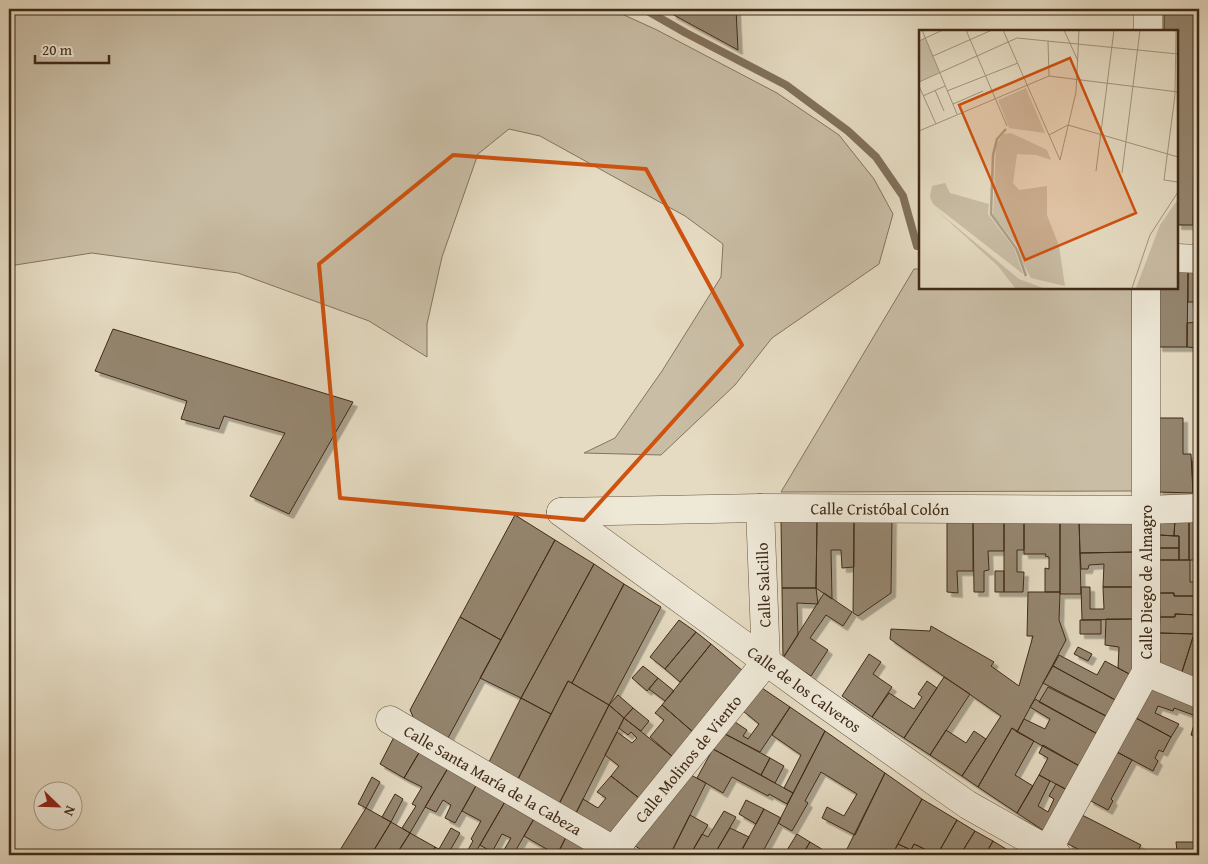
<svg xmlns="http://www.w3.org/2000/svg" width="1208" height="864" viewBox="0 0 1208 864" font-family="'Gentium Book Plus',serif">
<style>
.green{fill:#c9bda5;stroke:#84745e}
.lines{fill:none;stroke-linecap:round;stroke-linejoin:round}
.stream{stroke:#81705b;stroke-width:8}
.building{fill:#958670;stroke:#3f2a17;filter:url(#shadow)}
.minor-casing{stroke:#685642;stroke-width:29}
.minor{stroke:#eee8d7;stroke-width:28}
.marked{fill:none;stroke:#cf520e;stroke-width:4;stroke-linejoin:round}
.labels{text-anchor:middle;stroke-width:4;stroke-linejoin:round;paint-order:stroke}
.street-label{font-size:16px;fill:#3f2a17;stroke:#eee8d7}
.inset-river{fill:none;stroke:#ad9f88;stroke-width:2.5}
.inset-road{fill:none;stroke:#a3947e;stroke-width:1}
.view{fill:#cf520e;fill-opacity:0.15;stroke:#cf520e;stroke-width:2.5}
.inset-edge{fill:none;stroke:#3f2a17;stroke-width:2.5}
</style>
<defs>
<filter id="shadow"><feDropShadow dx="4.5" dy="4.5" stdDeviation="0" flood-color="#0004"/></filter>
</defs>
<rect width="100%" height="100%" fill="#e5dbc2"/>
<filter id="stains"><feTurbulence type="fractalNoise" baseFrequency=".004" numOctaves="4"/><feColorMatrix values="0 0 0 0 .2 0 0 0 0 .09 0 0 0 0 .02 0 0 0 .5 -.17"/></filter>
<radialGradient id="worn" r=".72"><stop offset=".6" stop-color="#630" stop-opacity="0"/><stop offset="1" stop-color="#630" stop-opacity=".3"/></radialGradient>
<path class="green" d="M9 9H611L657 30 777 93 839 135 874 179 893 214 879 264 772 338 735 385 661 455 584 453 615 438 662 371 721 277 723 244 685 216 540 136 509 129 478 154 442 257 427 324V357L369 321 238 273 92 253 9 266Z
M914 269H920V288H1132L1133 491 781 492Z"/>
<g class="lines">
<path class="stream" d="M644 9 686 33 786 85 848 131 876 157 903 196 917 246"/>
</g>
<path class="building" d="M673 9H736L738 50 672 14Z
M1164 9H1195L1193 225H1177V31H1164Z
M1177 271H1188L1187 347H1158V288H1177Z
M1188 271H1199V302H1188Z
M1199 322 1198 348 1187 347V323Z
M113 329 353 402 289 514 250 496 285 433 224 416 219 429 181 419 187 401 95 371Z
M1157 418H1183V454H1191L1193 493 1158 492Z
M1192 462H1199V493H1193Z
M515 515 555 540 501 640 460 617Z
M854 519H892L891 593 858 616 853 613Z
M854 519V567L842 568 841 550H831L832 599 816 588 817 520Z
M947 519H973V571H957L958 593 947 592Z
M973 519H1004V551H988L989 570 984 571V592H974Z
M1004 519H1024V550H1017V572H1024L1023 592H1004Z
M1024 519H1060V592H1045V568L1049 569V557L1045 556 1046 554H1024Z
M1060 519H1079L1081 594H1060Z
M1079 519H1135V552L1080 553Z
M1158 519H1175L1174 536 1159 535Z
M1175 519H1189V560H1179V536H1174Z
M1189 519H1199V560H1189Z
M781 520H817L816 588H782Z
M1159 535 1179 536V548H1159Z
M555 540 594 564 521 698 480 678Z
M1159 548H1179V560H1159Z
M1135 552 1136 587H1103L1104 564 1089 565 1088 569H1081L1080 553Z
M1159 560H1190V582H1199V596H1174V593H1159Z
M594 564 624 584 572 683 568 681 551 714 521 698Z
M995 571H1004V592H995Z
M624 584 661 607 609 705 572 683Z
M1081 587H1090V609H1104L1103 587H1136V619L1082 620Z
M782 588H816L818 604 797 603 798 635 783 658Z
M1028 592H1060L1059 620 1066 640 1017 732 1012 728 978 787 962 776 1001 716 890 639 891 629 930 631 931 626 994 662 991 666 1019 686 1033 636H1027Z
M824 593 852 612 843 626 826 615 810 638 828 650 811 676 783 658Z
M1159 593H1174V596H1199V615L1175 614V617H1160Z
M1175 614 1199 615V634L1159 633 1160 617H1175Z
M460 617 501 640 448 738 414 719 410 710Z
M1106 619H1136L1133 676 1118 668 1119 647 1105 645Z
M679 620 696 632 665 669 650 657Z
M1080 620H1101V634H1080Z
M696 632 711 644 680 682 665 669Z
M1159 633 1194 634 1181 675 1160 667Z
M1194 634H1199V682L1181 675Z
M711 644 743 671 693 732 662 705Z
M1078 647 1092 654 1088 661 1074 654Z
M869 654 881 662 873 674 892 687 872 717 842 696Z
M1059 655 1097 675 1105 661 1133 676 1119 702 1053 666Z
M643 666 658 678 647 691 632 678Z
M1053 666 1119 702 1110 718 1043 683Z
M944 677 970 694 930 755 904 738Z
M658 678 674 691 665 701 649 689Z
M568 681 609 705 559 804 518 779Z
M927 681 937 688 904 738 872 717 889 693 914 709 922 697 918 694Z
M1150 686 1199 707 1196 716 1174 708 1173 711 1158 706 1155 713 1179 724 1171 737 1134 717Z
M1048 687 1110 718 1101 736 1039 702Z
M762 688 790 707 760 752 725 734 735 722 747 730 743 736 748 739 759 724 743 711Z
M618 695 633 708 624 718 609 705Z
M521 698 551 714 518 779 489 762Z
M1035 699 1101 736 1083 768 1017 732 1024 719 1045 729 1050 719 1030 707Z
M609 705 624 718 576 813 559 804Z
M662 705 693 732 673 757 650 737 664 720 655 713Z
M790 707 825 731 793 793 784 788 801 755 772 735Z
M1199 707V739L1191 735Z
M633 708 649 721 641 731 624 718Z
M1134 717 1171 737 1163 752 1159 750 1155 758 1158 761 1153 771 1115 751Z
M624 718 673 757 639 798 611 776 619 766 605 755 617 732 632 743 637 738 631 732 628 735 619 728Z
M1012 728 1034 741 1015 775 1033 786 1017 813 978 787Z
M946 730 966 743 974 731 986 739 962 776 930 755Z
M825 731 885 773 855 835 822 818 827 807 844 816 857 794 821 772 805 801 808 803 792 831 778 823Z
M725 734 770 758 761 775 713 749Z
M394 737 420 751 404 778 380 764Z
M1043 745 1083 768 1071 792 1039 775 1048 758 1039 753Z
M713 749 793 793 787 804 769 794 768 796 732 777 723 793 697 778Z
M420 751 448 768 410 833 402 828 416 806 412 804 422 787 404 778Z
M1115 751 1132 760 1111 799 1113 801 1108 810 1089 800Z
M770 758 784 766 775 783 761 775Z
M448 768 477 784 455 823 445 818 451 805 443 800 436 812 425 807Z
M885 773 922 799 892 855H844Z
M691 775 706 783 670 855H650L635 846Z
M1039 775 1050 781 1038 806 1048 812 1054 799 1049 796 1056 784 1071 792 1047 833 1017 813Z
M611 776 639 798 611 834 576 813 583 799 598 808 606 798 597 792Z
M372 777 380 782 366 808 358 804Z
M477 784 506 800 474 855H465L473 841 471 839 481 821 462 811Z
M395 794 403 799 391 822 382 817Z
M922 799 957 820 937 855 914 844 911 850 898 844Z
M506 800 535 817 513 855H501L511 838 502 834 492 852 480 845Z
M746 800 764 809 756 824 739 814Z
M366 808 391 822 371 855H337Z
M764 809 781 818 761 855H739Z
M724 811 736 817 714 855H690L702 834 708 837Z
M690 815 708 825 690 855H670Z
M1082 815 1141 845 1135 855H1090L1068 844 1067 842Z
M535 817 567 835 557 855 524 836Z
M957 820 975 831 960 855H892L898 844 911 850 914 844 937 855Z
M391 822 410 833 396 855H371Z
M451 828 460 833 448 854 439 849Z
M730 828 749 837 739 855H714Z
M975 831 993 841 985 855H960Z
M410 833 435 847 430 855H419L415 853 414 855H396Z
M797 834 810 842 802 855H784Z
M567 835 595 854 593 855H557Z
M993 841 1016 855H985Z
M810 842 825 851 822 855H806L803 854Z
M1176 842H1199V855H1155L1156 851H1177Z
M435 847 448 854 450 855H430Z"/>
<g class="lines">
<g class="minor-casing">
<g id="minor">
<path d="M1148 31V9"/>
<path d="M1177 258 1199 259"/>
<path id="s1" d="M561 512 760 508 1146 510 1199 508"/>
<path id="s2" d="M561 512 815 697 968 805 1057 855"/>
<path d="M1146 672 1199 694"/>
<path id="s3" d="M390 720 622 855"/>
<path id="s4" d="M610 855 766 662 760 508"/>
<path d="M1045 855 1146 672V288"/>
</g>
</g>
<use href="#minor" class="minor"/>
</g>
<path class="marked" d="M453 155 646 169 742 345 584 520 340 498 319 264Z"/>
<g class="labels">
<g class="street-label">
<text dy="6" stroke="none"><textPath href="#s1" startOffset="319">Calle Cristóbal Colón</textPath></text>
<text transform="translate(1146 582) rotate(-90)" y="6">Calle Diego de Almagro</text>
<text transform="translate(763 585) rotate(-92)" y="6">Calle Salcillo</text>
<text dy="6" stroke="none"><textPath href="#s2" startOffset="301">Calle de los Calveros</textPath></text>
<text dy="6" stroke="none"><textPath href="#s4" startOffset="124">Calle Molinos de Viento</textPath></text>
<text dy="6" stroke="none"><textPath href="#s3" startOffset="119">Calle Santa María de la Cabeza</textPath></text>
</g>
</g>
<g transform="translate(919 30)">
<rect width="259" height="259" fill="#e5dbc2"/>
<path d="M6 8 21 42 0 52V11ZM107 58 126 103 90 98 79 70ZM92 103 128 120 132 130 117 125 98 124 94 153 100 160 128 156V185L140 216 146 256 112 248 100 226 99 217 74 185 77 115 84 104ZM26 153 31 163 70 174 69 184 95 218 104 244 14 174 11 167 13 156ZM259 169V258H217L241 195ZM16 179 100 249 124 258H96L79 236Z" fill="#c9bda5"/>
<path class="inset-river" d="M87 99 78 109 74 125 72 184 97 218 107 246"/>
<path class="inset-road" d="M3 0 38 84M47 0 88 96M84 0 141 130M145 0 159 31M257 0 256 65 245 150 259 152M0 11 24 0M129 11 130 46M14 26 73 0M0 52 98 8 259 24M0 56 17 94M16 60 25 81M28 61 99 33M4 66 26 56M34 74 64 61M0 101 130 46 259 62M130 105 149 95 259 127M141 130 157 62 160 0M177 141 195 0M203 143 221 0M213 258 231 205 259 162"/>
<path class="view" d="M151 28 217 183 106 230 40 75Z"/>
<rect width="259" height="259" class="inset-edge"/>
</g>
<rect width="1208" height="864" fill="none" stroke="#e5dbc2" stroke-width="30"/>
<rect x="10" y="10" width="1188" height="844" fill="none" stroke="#3f2a17" stroke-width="2.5"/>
<rect x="15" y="15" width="1178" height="834" fill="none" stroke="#3f2a17"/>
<g transform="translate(58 806) rotate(113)"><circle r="24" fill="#eee8d7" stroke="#a89c8a"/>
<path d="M0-4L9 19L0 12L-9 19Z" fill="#8f2418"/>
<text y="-8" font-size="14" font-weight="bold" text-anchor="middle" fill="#3f2a17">N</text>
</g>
<path d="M35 55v8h74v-8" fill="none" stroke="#3f2a17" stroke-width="2.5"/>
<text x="42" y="55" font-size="15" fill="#3f2a17" stroke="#eee8d7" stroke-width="4" paint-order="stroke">20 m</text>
<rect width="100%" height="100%" filter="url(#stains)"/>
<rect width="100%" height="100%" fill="url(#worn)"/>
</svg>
